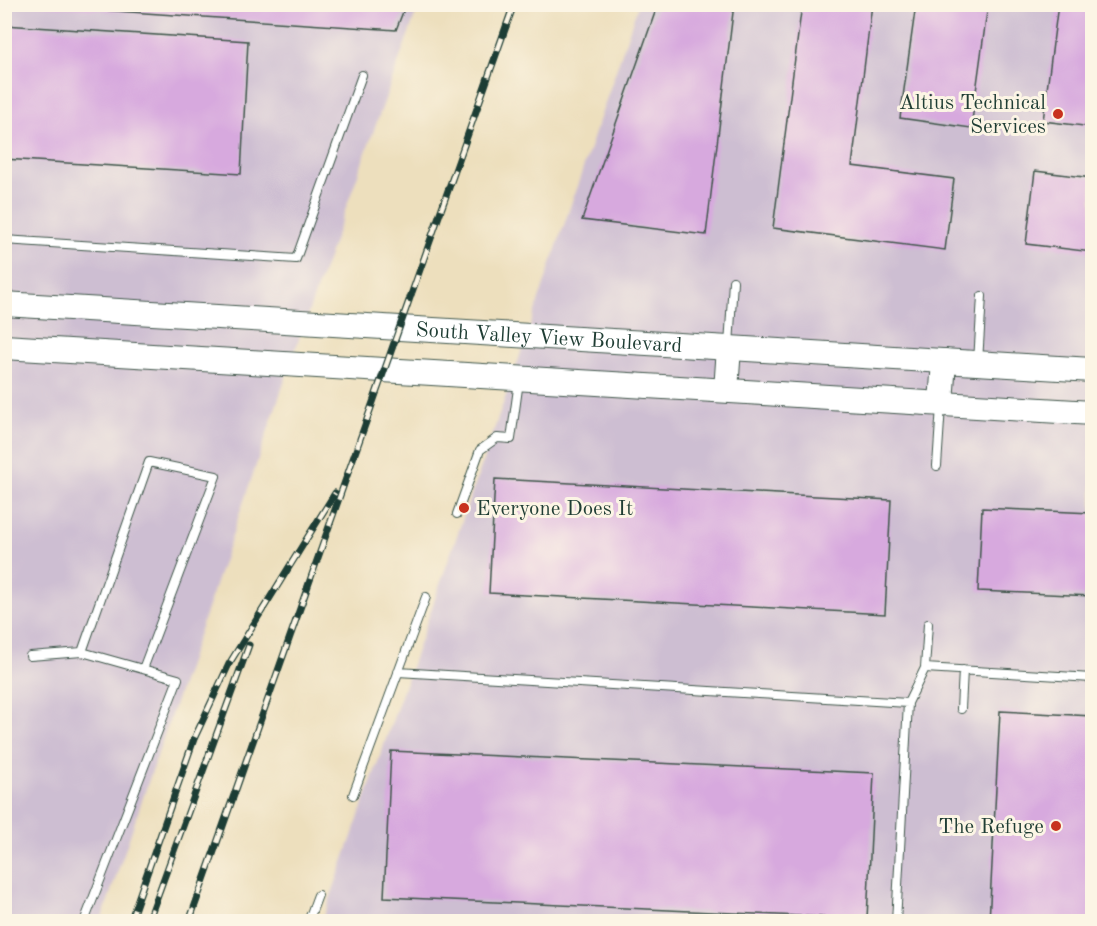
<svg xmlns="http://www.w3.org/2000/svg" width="1097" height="926" viewBox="0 0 1097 926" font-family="'Old Standard TT',serif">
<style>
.industrial{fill:#cdbed2}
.building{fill:#d7a9de}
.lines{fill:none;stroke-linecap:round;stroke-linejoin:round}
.service-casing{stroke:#3e5549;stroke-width:10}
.secondary-casing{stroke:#3e5549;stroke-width:26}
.service{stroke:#fff;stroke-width:8}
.secondary{stroke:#fff;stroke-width:24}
.rail-casing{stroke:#1f3d34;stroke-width:7}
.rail{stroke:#fcf5e5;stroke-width:4.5;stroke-dasharray:14;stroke-linecap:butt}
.poi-dot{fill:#c8321e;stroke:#fcf5e5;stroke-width:2}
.labels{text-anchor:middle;stroke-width:6;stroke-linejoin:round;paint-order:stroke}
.poi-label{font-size:21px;fill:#1f3d34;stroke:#fcf5e5;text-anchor:end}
.street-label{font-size:21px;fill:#1f3d34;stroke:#fcf5e5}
</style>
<rect width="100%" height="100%" fill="#fcf5e5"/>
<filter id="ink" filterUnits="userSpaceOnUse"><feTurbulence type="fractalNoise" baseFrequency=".0167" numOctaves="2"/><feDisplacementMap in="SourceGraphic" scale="12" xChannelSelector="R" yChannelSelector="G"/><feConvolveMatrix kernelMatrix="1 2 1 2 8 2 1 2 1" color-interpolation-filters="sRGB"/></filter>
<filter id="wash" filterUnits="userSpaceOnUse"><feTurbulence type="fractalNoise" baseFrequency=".008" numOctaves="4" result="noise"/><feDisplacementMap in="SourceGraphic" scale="24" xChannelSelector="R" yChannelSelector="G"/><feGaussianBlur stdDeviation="1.35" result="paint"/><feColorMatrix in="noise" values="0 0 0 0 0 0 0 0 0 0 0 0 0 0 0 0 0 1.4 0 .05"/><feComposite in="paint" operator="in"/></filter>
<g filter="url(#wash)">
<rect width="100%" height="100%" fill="#eddfbd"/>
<path class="industrial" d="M5 5H419L302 330 101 921 5 922Z
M638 5H1092V921L322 922 525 341Z"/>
<g id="blocks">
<path class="building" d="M12 4H406L396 30Z
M658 4H734L706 235 582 220Z
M802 4H872L852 166 954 179 945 250 773 228Z
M916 4H988L971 128 900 118Z
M1058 4H1092V127L1043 121Z
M4 25 248 41 241 174 4 159Z
M1035 171 1092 178V252L1026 244Z
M495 479 891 500 885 614 489 593Z
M982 508 1092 513V596L978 591Z
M1000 711 1092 716V922H989Z
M391 751 874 773 867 919 384 897Z"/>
</g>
</g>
<g filter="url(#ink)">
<use href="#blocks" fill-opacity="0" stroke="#3e5549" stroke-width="1.5"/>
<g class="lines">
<g class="service-casing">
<path id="service" d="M4 240 296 259 362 75
M729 346 733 281
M978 362 982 296
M937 466 941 406
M457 514 480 450 497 438 511 439 519 381
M928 624 925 668 1092 678
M82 652 149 462 216 476 143 669
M30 656 82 652 178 679 84 922
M398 672 908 703
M961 709 963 670
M353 795 426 597
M4 919 35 922
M308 922 318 895
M896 922 908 703 925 668"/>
</g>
<g class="secondary-casing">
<g id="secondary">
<path id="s1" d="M4 304 1092 370"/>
<path d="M4 347 1092 413"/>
<path d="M726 390 729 348"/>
<path d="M941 403 944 361"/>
</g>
</g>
<use href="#service" class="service"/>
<use href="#secondary" class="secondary"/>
<g class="rail-casing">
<path id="rail" d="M130 922 194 739 229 664 335 493
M148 922 249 645
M189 922 514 4"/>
</g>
<use href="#rail" class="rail"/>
</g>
</g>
<g class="poi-dot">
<circle cx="1058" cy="114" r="6"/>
<circle cx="464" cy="508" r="6"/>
<circle cx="1056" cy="826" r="6"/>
</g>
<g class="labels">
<g class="poi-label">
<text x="1046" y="109">Altius Technical<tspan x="1046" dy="24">Services</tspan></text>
<text x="476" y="515" text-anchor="start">Everyone Does It</text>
<text x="1044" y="833">The Refuge</text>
</g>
<g class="street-label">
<text dy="7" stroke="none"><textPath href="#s1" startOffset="546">South Valley View Boulevard</textPath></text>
</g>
</g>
<rect width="1097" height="926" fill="none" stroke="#fcf5e5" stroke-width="24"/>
</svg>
